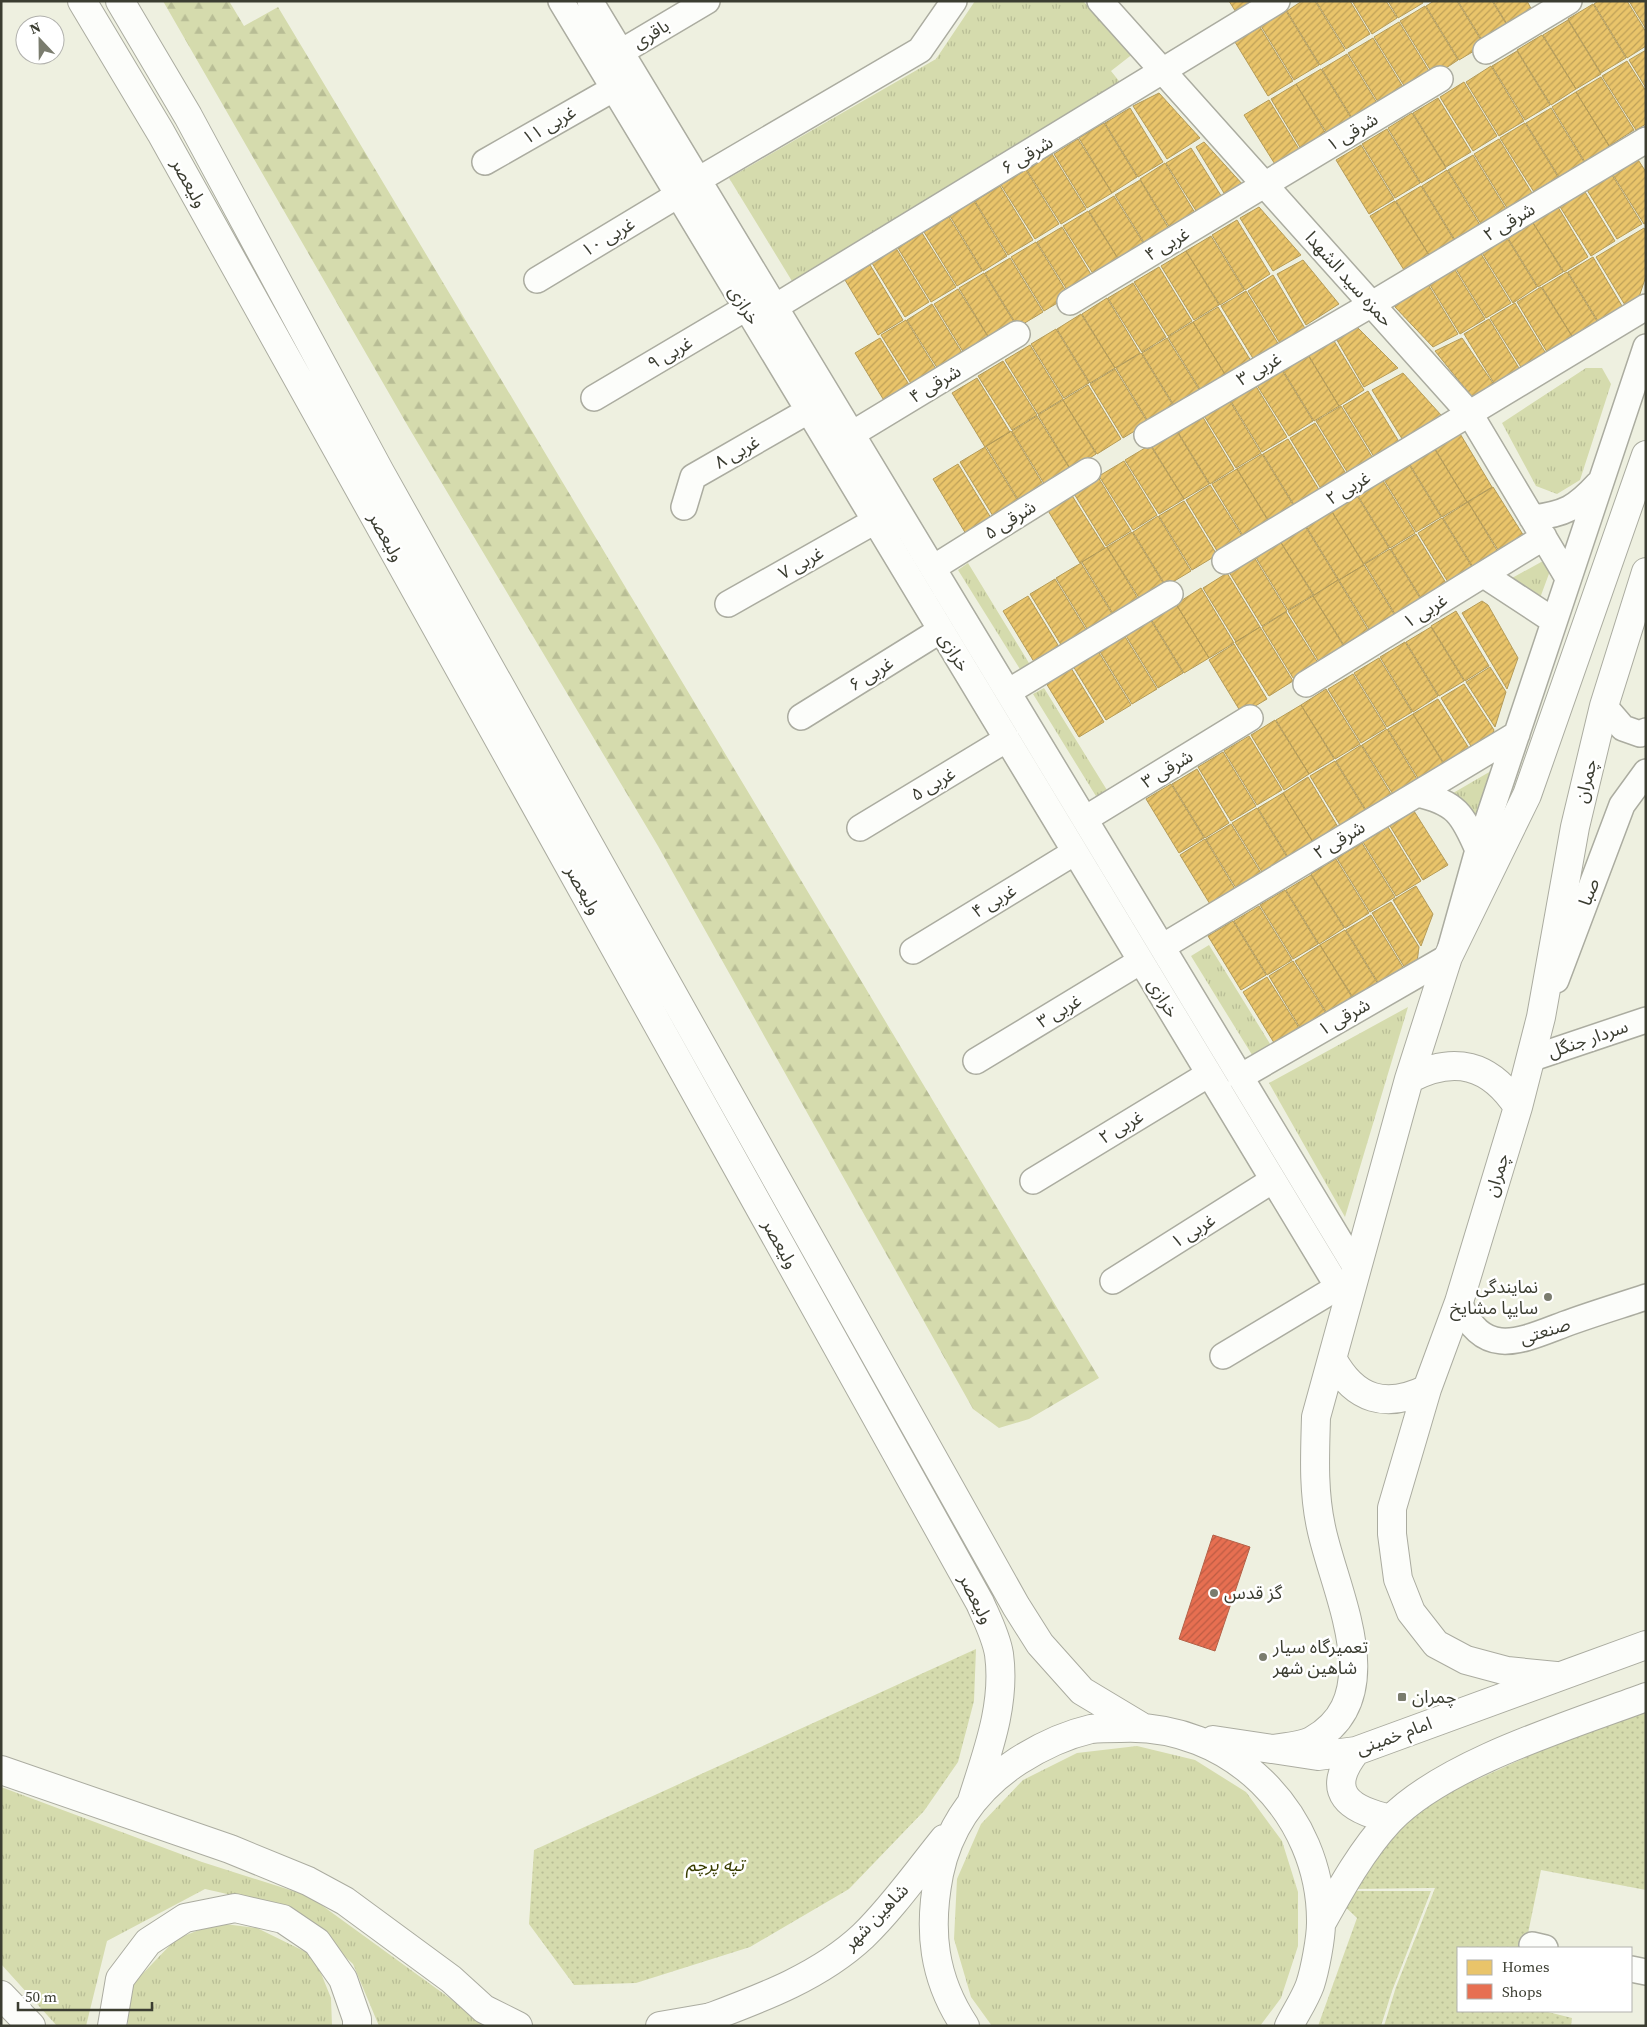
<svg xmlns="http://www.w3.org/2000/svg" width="1647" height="2027" viewBox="0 0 1647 2027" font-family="'Source Serif 4','Noto Sans Arabic',serif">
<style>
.grass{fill:url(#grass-tufts)}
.forest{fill:url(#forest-firs)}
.park{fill:url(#park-dots)}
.homes{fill:url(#homes-hatch);stroke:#b59c59}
.shops{fill:url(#shops-hatch);stroke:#b36047}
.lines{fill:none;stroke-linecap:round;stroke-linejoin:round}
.minor-casing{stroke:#abaca0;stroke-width:28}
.major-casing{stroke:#abaca0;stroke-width:30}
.highway-casing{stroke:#abaca0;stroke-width:30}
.minor{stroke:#fcfdfa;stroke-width:25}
.major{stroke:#fcfdfa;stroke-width:28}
.highway{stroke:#fcfdfa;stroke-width:28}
.poi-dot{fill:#7a7c6e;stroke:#fff;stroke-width:2}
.labels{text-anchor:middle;stroke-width:5;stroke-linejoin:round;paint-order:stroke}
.street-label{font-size:18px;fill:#3b3d31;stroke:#fff}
.poi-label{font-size:18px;fill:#3b3d31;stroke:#fff;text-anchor:start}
.park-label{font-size:18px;font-style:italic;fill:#383c00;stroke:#fff}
</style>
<defs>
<pattern id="grass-tufts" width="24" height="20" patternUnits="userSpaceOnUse" patternTransform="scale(1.25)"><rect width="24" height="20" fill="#d5dbad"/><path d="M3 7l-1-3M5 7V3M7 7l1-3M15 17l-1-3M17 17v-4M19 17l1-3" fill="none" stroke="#b8bd95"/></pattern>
<pattern id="forest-firs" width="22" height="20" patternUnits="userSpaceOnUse" patternTransform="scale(1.25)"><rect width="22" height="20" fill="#d5dbad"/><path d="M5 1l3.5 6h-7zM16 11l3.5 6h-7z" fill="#b8bd95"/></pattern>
<pattern id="park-dots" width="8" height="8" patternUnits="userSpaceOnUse" patternTransform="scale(1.25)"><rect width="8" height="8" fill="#d5dbad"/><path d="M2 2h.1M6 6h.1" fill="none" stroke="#b8bd95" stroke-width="1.8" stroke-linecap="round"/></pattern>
<pattern id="homes-hatch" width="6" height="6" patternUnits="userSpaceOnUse" patternTransform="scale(1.25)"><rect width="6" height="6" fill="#e9c46a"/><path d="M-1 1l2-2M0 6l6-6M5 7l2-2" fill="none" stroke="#bea058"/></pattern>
<pattern id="shops-hatch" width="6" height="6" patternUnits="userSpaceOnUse" patternTransform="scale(1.25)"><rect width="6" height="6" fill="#e76f51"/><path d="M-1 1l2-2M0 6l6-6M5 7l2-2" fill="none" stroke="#bc5c44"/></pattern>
</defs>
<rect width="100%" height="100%" fill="#eef0e0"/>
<path class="grass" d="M975 1H1083L1134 53 1111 71 1123 86 795 286 729 178 936 59Z
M1586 368H1602L1611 384 1580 480 1557 494 1536 486 1502 423Z
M1543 561 1550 571 1540 598 1512 578Z
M968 563 1032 668 1023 674 958 570Z
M1044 688 1110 795 1099 801 1033 694Z
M1491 771 1479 819 1448 796Z
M1209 945 1272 1047 1254 1058 1191 956Z
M1408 1007 1345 1217 1269 1083Z
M1137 1746 1195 1760 1246 1792 1282 1841 1298 1892V1946L1281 1998 1260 2026H992L971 1997 954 1939 957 1879 981 1824 1023 1780 1077 1753Z
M1 1787 202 1862 309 1896 488 2026H379L353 1964 294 1909 205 1889 107 1941 86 2026H57L1 1964Z
M217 1923 257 1928 314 1956 331 1998 332 2026H128V1989L176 1939Z"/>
<path class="forest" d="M163 1H229L244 26 278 7 1099 1378 1029 1419 999 1428 973 1409 658 846 409 428Z"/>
<path class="park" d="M976 1649 974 1701 958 1762 924 1811 849 1889 750 1947 636 1983 574 1985 529 1924 534 1850Z
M1646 1709V1890L1541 1870 1525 1948H1458V2011H1544L1572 2018 1571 2026H1384L1396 1987 1435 1888 1350 1889 1385 1837 1442 1791 1476 1780 1566 1739Z
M1350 1891H1431L1392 1991 1381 2026H1318L1357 1918 1339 1901Z"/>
<path class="homes" d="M1229 1H1264L1239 17Z
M1302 1H1315L1345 50 1320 65 1287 11Z
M1316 1H1350L1370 34 1346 49Z
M1352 1H1386L1397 18 1372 34Z
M1388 1H1422L1423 3 1398 18Z
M1434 1H1457L1484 45 1459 60 1426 6Z
M1458 1H1492L1510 30 1485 45Z
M1493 1H1527L1534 14 1510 29Z
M1598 1H1627L1646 32V46L1627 58 1594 4Z
M1629 1H1646V29Z
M1593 4 1626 58 1601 73 1568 19Z
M1425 6 1458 60 1434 76 1400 21Z
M1286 11 1319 65 1294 80 1261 26Z
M1568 20 1601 74 1576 89 1543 35Z
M1399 22 1432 76 1408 92 1374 37Z
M1260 27 1293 81 1268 96 1235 42Z
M1542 35 1576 89 1551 105 1517 50Z
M1373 38 1406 92 1381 107 1348 53Z
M1646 50V88L1629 60Z
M1517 51 1550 105 1525 120 1492 66Z
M1347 54 1380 108 1355 123 1322 69Z
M1627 61 1646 91V124L1636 130 1602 76Z
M1491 66 1524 121 1499 136 1466 82Z
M1321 69 1354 123 1330 138 1296 84Z
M1601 77 1634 130 1609 146 1576 92Z
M1464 82 1497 136 1473 151 1440 97Z
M1296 84 1329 139 1304 154 1271 99Z
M1576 92 1610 147 1585 162 1552 107Z
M1159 93 1200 138 1167 159 1133 106Z
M1438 98 1471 152 1446 167 1413 113Z
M1269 100 1302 154 1278 169 1244 115Z
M1130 108 1163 162 1138 177 1105 123Z
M1551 108 1584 162 1559 177 1526 123Z
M1412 113 1446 168 1421 183 1388 128Z
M1104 123 1137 177 1112 193 1079 138Z
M1525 123 1558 177 1534 192 1500 138Z
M1387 129 1420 183 1395 198 1362 144Z
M1078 139 1112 193 1087 208 1054 154Z
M1499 139 1532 193 1507 208 1474 154Z
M1204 142 1244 186 1227 198 1196 147Z
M1361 145 1394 199 1369 214 1336 160Z
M1191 148 1225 202 1200 217 1166 163Z
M1052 154 1086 209 1061 224 1027 170Z
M1473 155 1506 209 1481 224 1448 170Z
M1635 155 1646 172V223L1644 224 1610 170Z
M1165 163 1198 218 1173 233 1140 179Z
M1026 170 1059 224 1035 239 1001 185Z
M1447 170 1480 225 1455 240 1422 186Z
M1609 170 1642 224 1617 239 1584 185Z
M1140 180 1172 234 1148 249 1115 195Z
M1000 186 1033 240 1008 255 975 201Z
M1421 186 1454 240 1429 255 1396 201Z
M1582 187 1615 241 1591 256 1557 202Z
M1114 196 1147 249 1122 265 1089 211Z
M974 201 1007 256 983 271 950 216Z
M1395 201 1429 255 1404 270 1370 216Z
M1555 202 1588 257 1564 272 1530 218Z
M1259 207 1301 255 1273 271 1240 218Z
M1088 211 1122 265 1097 280 1063 226Z
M949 217 982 271 957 286 924 232Z
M1530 218 1563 272 1538 287 1505 233Z
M1237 220 1270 274 1245 290 1212 235Z
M1062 227 1095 281 1071 296 1037 242Z
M1644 228 1646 232V276L1636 306 1628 310 1596 257Z
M922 233 956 287 931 302 898 248Z
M1504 233 1537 287 1513 303 1479 248Z
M1211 236 1244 290 1220 305 1186 251Z
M1036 242 1069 296 1044 311 1011 257Z
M896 248 929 302 905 317 872 263Z
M1478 249 1511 303 1486 318 1453 264Z
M1186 251 1219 305 1194 320 1161 266Z
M1593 257 1625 311 1601 326 1568 272Z
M1010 258 1043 312 1018 327 985 273Z
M1303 260 1339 304 1306 325 1277 274Z
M870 265 903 320 878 335 845 280Z
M1452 265 1485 319 1460 334 1427 280Z
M1159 267 1192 321 1168 336 1134 282Z
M1567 272 1600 326 1575 341 1542 287Z
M984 273 1017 327 992 343 959 288Z
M1273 275 1306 330 1281 345 1248 291Z
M1426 281 1458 334 1433 347 1395 307V300Z
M1133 283 1166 337 1142 352 1108 298Z
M1541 287 1575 341 1550 357 1517 302Z
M958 289 992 343 967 358 934 304Z
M1246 291 1279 345 1254 360 1221 306Z
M1107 298 1140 353 1115 368 1082 314Z
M1515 303 1548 357 1524 372 1490 318Z
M932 304 966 359 941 374 907 320Z
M1218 307 1251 361 1226 376 1193 322Z
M1081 314 1115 368 1090 383 1057 329Z
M1489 319 1522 373 1497 388 1464 334Z
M906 320 939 374 915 390 881 335Z
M1193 322 1226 376 1201 391 1168 337Z
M1354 324 1398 368 1364 387 1334 335Z
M1056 329 1089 383 1064 398 1031 344Z
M1331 336 1364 390 1339 406 1306 351Z
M880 338 913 391 888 407 855 353Z
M1167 338 1200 391 1175 407 1142 353Z
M1462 338 1497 389 1483 399 1472 397 1435 351Z
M1030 345 1063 399 1038 414 1005 360Z
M1306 352 1339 406 1314 421 1281 367Z
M1141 353 1174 407 1149 423 1116 368Z
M1003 361 1037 415 1012 430 978 376Z
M1280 367 1313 421 1289 436 1255 382Z
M1115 369 1148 423 1123 438 1090 384Z
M1403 373 1441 415 1439 424 1404 442 1372 390Z
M977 378 1010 432 985 447 952 393Z
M1254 383 1287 437 1262 452 1229 398Z
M1088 385 1121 439 1097 454 1063 400Z
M1368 391 1401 445 1376 460 1343 406Z
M1228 398 1261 453 1236 468 1203 414Z
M1063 400 1096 454 1071 470 1038 415Z
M1341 406 1374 460 1349 475 1316 421Z
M1201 414 1234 469 1210 484 1176 429Z
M1037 416 1070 469 1045 485 1012 431Z
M1315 423 1348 477 1323 492 1290 438Z
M1176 430 1209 484 1184 499 1151 445Z
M1011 431 1044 486 1019 501 986 446Z
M1459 432 1492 487 1467 502 1434 447Z
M1288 439 1321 493 1296 508 1263 454Z
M1150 445 1184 499 1159 514 1125 460Z
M985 447 1018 501 993 516 960 462Z
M1434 448 1467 502 1442 517 1409 463Z
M1262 454 1295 508 1270 523 1237 469Z
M1124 461 1157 515 1133 530 1099 476Z
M1408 463 1441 517 1416 532 1383 478Z
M958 464 991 518 966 534 933 479Z
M1237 469 1270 524 1245 539 1212 484Z
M1098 477 1131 531 1106 546 1073 492Z
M1382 479 1415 533 1390 548 1357 494Z
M1210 485 1244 539 1219 554 1186 500Z
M1493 487 1527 541 1502 556 1468 502Z
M1071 494 1105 548 1080 563 1047 509Z
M1356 494 1389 548 1364 564 1331 510Z
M1184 501 1217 555 1192 570 1159 516Z
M1468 502 1501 557 1476 572 1443 518Z
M1331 510 1364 565 1339 580 1306 526Z
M1158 516 1191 571 1166 586 1133 532Z
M1442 518 1475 572 1451 587 1418 533Z
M1305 526 1338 580 1314 595 1280 541Z
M1132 532 1165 586 1141 601 1107 547Z
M1416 534 1449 588 1424 603 1391 549Z
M1280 541 1313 595 1288 610 1255 556Z
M1107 547 1140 602 1115 617 1082 562Z
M1390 549 1423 603 1398 619 1365 564Z
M1254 557 1287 611 1262 626 1229 572Z
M1081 563 1114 617 1089 632 1056 578Z
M1364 565 1397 619 1372 634 1339 580Z
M1227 573 1260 627 1236 642 1203 588Z
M1055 579 1088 633 1063 648 1030 594Z
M1338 580 1371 635 1347 650 1313 596Z
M1201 588 1234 643 1209 658 1176 604Z
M1028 596 1061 650 1036 665 1003 611Z
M1313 596 1346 650 1321 665 1288 611Z
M1482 601 1488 605 1518 658 1507 689 1462 613Z
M1176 604 1209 658 1184 673 1151 619Z
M1456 611 1489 666 1465 681 1431 626Z
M1286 612 1320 666 1295 681 1262 627Z
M1150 619 1183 673 1158 688 1125 634Z
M1260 627 1293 681 1269 696 1235 642Z
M1431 627 1464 681 1439 696 1406 642Z
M1124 635 1157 689 1132 704 1099 650Z
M1405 642 1438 696 1413 712 1380 657Z
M1234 644 1267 699 1242 714 1209 660Z
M1098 651 1131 705 1106 720 1073 666Z
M1379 658 1412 712 1387 727 1354 673Z
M1490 667 1506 692 1495 727 1466 682Z
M1071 668 1104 722 1079 737 1046 683Z
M1353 674 1386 728 1361 743 1328 689Z
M1464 684 1494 730 1489 743 1474 751 1441 698Z
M1326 689 1360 744 1335 759 1301 705Z
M1438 699 1472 753 1447 768 1413 714Z
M1301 705 1334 759 1309 774 1276 720Z
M1413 714 1446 768 1421 783 1388 729Z
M1275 720 1309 774 1284 790 1251 735Z
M1387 729 1420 784 1396 799 1362 745Z
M1249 736 1282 790 1257 805 1224 751Z
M1361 745 1394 799 1369 815 1336 761Z
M1223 752 1256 806 1231 821 1198 767Z
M1335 761 1368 815 1343 830 1310 776Z
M1197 769 1229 823 1205 838 1172 784Z
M1308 777 1341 832 1316 847 1283 793Z
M1171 784 1204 838 1179 853 1146 799Z
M1283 793 1316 847 1291 862 1258 808Z
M1257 808 1290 862 1265 877 1232 823Z
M1414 811 1448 865 1423 880 1390 826Z
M1231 824 1264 878 1239 893 1206 839Z
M1388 827 1421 881 1396 896 1363 842Z
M1205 839 1238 894 1213 909 1180 855Z
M1362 843 1395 897 1370 912 1337 858Z
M1336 859 1369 913 1345 928 1311 874Z
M1311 875 1344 928 1319 944 1286 890Z
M1416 886 1433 914 1421 946 1393 900Z
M1285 890 1318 944 1293 959 1260 905Z
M1391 902 1419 947 1417 962 1405 968 1372 913Z
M1259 906 1292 960 1267 975 1234 921Z
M1371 915 1404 969 1379 984 1346 930Z
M1233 921 1266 975 1241 990 1208 936Z
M1345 930 1378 984 1354 999 1320 945Z
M1320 945 1353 999 1328 1015 1295 961Z
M1293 961 1327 1015 1302 1031 1269 976Z
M1267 977 1301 1031 1276 1046 1243 992Z"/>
<path class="shops" d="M1213 1535 1250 1547 1215 1651 1179 1639Z"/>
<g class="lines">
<g class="minor-casing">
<path id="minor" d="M561 1 1347 1302
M590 1 1356 1268
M1100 1 1470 414 1568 578
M1486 51 1569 1
M621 52 707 1
M485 162 613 89
M698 180 920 50 954 1
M537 280 678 195
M1070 302 1440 79
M775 307 1277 1
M594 398 746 308
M852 434 1017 334
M1147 435 1372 304 1646 140
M684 507 693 477 808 411
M1532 518C1565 514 1576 508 1598 484
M1225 561 1646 307
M933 568 1088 471
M1484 575 1554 621
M728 604 875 521
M1306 684 1544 537
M1008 692 1170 594
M1604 706 1623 728 1640 734 1646 731
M801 717 941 630
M1417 794C1456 802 1463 815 1478 850
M1085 819 1250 718
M860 828 1007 739
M1162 947 1517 734
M913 951 1075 852
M1556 980 1622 805 1646 772
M1530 1059 1646 1020
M976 1061 1141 961
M1240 1077 1448 957 1478 850 1646 347
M1033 1181 1209 1074
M1113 1281 1273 1180
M1459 1302C1483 1360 1520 1341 1565 1324 1592 1314 1619 1306 1646 1297
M1223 1356 1338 1287
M1532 1945 1545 1948
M1631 1969 1646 1972"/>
</g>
<g class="major-casing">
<path id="major" d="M82 1 161 133 980 1603C987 1619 996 1636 999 1654 1006 1705 987 1753 972 1801
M120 1 188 116 380 472 1016 1606 1040 1644 1082 1691 1142 1727
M1409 1079C1454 1055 1490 1064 1518 1107
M1333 1360C1355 1400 1386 1409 1427 1389
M1556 1676 1507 1671 1466 1660 1436 1644 1411 1612 1398 1579 1392 1534V1508L1427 1389 1459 1302 1518 1107 1541 1017 1575 827 1604 706 1646 572
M1213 1740 1318 1756 1356 1751 1646 1645
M1272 1749C1285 1747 1303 1746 1313 1740 1391 1696 1334 1591 1321 1527 1313 1490 1315 1454 1316 1417L1409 1079 1448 957 1527 795 1646 455
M1356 1751C1323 1793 1350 1810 1391 1819
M1321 1924C1341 1888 1362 1850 1390 1820 1445 1763 1571 1725 1646 1697
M690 2025C750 2002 815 1981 863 1936 893 1907 918 1871 944 1839
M965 2026C933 1978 928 1930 939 1874 949 1826 977 1788 1018 1761 1040 1747 1065 1735 1091 1729 1100 1728 1111 1728 1120 1728 1230 1722 1322 1813 1321 1923 1321 1938 1315 1970 1310 1985 1305 1999 1296 2012 1289 2026"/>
</g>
<g class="highway-casing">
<path id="highway" d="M1 1770 230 1849 308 1881 345 1901 451 1979 484 2009 518 2026
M1 1995 31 2026
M112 2026 120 1979 148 1942 185 1918 235 1908 283 1919 317 1942 343 1979 357 2019V2026
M660 2026 712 2017"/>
</g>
<use href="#minor" class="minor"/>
<use href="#major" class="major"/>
<use href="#highway" class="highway"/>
</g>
<g class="poi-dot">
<circle cx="1548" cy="1297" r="5"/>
<circle cx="1214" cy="1593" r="5"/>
<circle cx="1263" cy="1657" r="5"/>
<rect x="1397" y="1692" width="10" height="10" rx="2.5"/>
</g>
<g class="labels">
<g class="street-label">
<text transform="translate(651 34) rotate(-31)" y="6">باقری</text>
<text transform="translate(549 125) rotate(-30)" y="6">۱۱ غربی</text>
<text transform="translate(1352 132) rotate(-31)" y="6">۱ شرقی</text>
<text transform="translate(1027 155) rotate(-31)" y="6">۶ شرقی</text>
<text transform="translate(189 183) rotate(61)" y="6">ولیعصر</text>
<text transform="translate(1509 222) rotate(-31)" y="6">۲ شرقی</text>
<text transform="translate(608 237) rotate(-31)" y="6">۱۰ غربی</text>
<text transform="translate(1167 244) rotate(-31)" y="6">۴ غربی</text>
<text transform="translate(1349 279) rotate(48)" y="6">حمزه سید الشهدا</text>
<text transform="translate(744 305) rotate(59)" y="6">خرازی</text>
<text transform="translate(670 353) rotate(-30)" y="6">۹ غربی</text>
<text transform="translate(1259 369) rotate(-30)" y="6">۳ غربی</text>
<text transform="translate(935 384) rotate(-31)" y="6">۴ شرقی</text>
<text transform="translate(737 452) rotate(-30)" y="6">۸ غربی</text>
<text transform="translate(1348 488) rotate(-31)" y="6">۲ غربی</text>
<text transform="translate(1010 520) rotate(-32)" y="6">۵ شرقی</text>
<text transform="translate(386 537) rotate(61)" y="6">ولیعصر</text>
<text transform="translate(801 563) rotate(-29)" y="6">۷ غربی</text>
<text transform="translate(1425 611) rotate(-32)" y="6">۱ غربی</text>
<text transform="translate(954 652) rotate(59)" y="6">خرازی</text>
<text transform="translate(871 674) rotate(-32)" y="6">۶ غربی</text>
<text transform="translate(1167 769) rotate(-31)" y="6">۳ شرقی</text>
<text transform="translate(1586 781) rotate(-76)" y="6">چمران</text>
<text transform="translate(933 784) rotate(-31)" y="6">۵ غربی</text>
<text transform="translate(1339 840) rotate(-31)" y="6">۲ شرقی</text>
<text transform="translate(583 890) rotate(61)" y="6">ولیعصر</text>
<text transform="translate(1589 892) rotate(-69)" y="6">صبا</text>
<text transform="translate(994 901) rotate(-31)" y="6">۴ غربی</text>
<text transform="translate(1163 998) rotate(59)" y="6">خرازی</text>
<text transform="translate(1059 1011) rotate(-31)" y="6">۳ غربی</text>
<text transform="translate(1344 1017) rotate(-30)" y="6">۱ شرقی</text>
<text transform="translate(1588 1039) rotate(-19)" y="6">سردار جنگل</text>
<text transform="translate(1121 1127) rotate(-31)" y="6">۲ غربی</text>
<text transform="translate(1497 1175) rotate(-73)" y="6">چمران</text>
<text transform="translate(1193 1231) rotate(-32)" y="6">۱ غربی</text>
<text transform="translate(780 1244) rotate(61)" y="6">ولیعصر</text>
<text transform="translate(1545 1331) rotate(-18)" y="6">صنعتی</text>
<text transform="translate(976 1599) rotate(63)" y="6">ولیعصر</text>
<text transform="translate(1394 1736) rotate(-20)" y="6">امام خمینی</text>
<text transform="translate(876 1917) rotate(-46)" y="6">شاهین شهر</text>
</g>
<g class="poi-label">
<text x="1538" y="1293" text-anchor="end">نمایندگی<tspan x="1538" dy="21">سایپا مشایخ</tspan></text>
<text x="1224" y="1599">گز قدس</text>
<text x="1273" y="1653">تعمیرگاه سیار<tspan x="1273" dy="21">شاهین شهر</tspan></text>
<text x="1412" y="1703">چمران</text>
</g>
<g class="park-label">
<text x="715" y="1871">تپه پرچم</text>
</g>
</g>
<rect width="1647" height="2027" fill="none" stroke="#3b3d31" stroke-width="5"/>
<rect x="1457" y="1947" width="175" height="65" fill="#ffffff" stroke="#b1b1ad"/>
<rect x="1467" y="1960" width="25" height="15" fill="#e9c46a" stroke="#b1b1ad"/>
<text x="1502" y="1972" font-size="15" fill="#3b3d31">Homes</text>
<rect x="1467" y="1984" width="25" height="15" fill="#e76f51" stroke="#b1b1ad"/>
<text x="1502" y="1997" font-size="15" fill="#3b3d31">Shops</text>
<g transform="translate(40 40) rotate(338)"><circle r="24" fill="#ffffff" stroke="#b1b1ad"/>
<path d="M0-4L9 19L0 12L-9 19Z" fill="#7a7c6e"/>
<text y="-8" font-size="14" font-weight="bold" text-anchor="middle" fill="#3b3d31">N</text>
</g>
<path d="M18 2002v8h134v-8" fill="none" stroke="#3b3d31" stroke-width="2.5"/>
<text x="25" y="2002" font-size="15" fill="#3b3d31" stroke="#ffffff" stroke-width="4" paint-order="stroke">50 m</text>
</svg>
